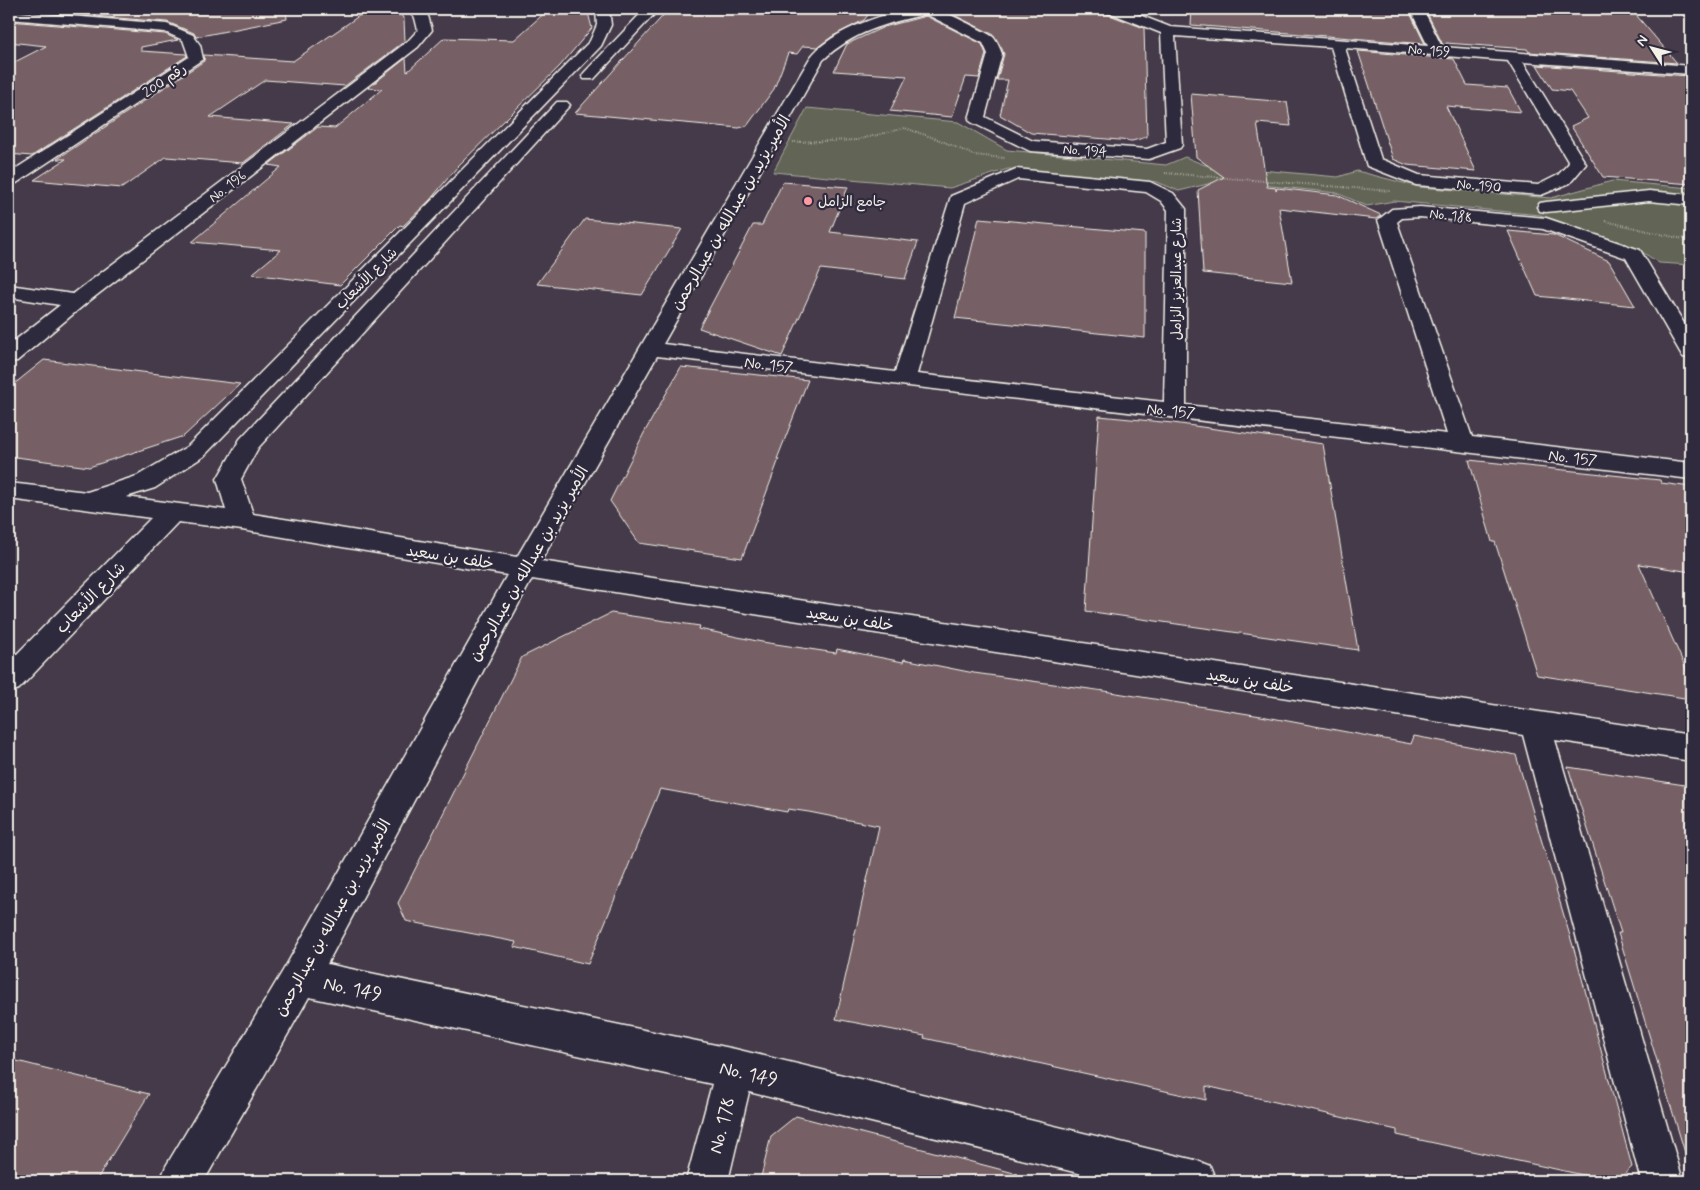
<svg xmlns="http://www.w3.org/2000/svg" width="1700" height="1190" viewBox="0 0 1700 1190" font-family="Mynerve,'Playpen Sans Arabic',sans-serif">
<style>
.green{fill:#626557;stroke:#ababa0}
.building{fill:#766065;stroke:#f4f1e8}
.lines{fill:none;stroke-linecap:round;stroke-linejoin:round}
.street-casing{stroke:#f4f1e8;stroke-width:3}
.path{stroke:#f4f1e8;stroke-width:2;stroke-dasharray:0.5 2;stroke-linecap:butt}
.street{fill:#2f2a3d;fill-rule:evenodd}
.poi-dot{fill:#ff9aa2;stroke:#2f2a3d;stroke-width:2}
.labels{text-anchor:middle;stroke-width:4.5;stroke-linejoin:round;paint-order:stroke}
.far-street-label{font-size:14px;fill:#f4f1e8;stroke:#2f2a3d}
.far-poi-label{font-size:14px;fill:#f4f1e8;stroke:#2f2a3d;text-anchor:start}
.street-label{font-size:16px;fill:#f4f1e8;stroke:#2f2a3d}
.near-street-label{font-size:19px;fill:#f4f1e8;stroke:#2f2a3d}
</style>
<rect width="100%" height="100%" fill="#443a49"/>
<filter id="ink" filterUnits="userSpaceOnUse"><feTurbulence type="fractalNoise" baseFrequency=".02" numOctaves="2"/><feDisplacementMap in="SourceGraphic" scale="10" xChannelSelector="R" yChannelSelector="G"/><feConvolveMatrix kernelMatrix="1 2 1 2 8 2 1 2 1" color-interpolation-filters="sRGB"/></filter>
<g filter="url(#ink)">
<path class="green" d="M807 108 958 122 1007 150 1166 165 1185 157 1205 165 1338 177 1357 171 1419 187 1551 198 1612 181 1691 188V265L1659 263 1636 248 1540 215 1394 201 1367 206 1337 193 1253 184 1216 182 1179 191 1157 182 1008 169 950 188 773 172Z"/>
<path class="building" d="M9 9H286L287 19 196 37 194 33 167 22Z
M369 9H398L404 20 405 41 345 86 265 80 210 117 294 124 243 163 166 157 122 188 34 180 66 159H57L204 61V55L293 61Z
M549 9H587L592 28 560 66 458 166 430 200 403 226 400 225 340 285 252 274 281 250 192 242 281 167 268 165 318 127 335 128 382 89 368 88 406 58 407 72 444 38 514 40Z
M669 9H873L864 20 833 36 818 47 803 46 797 54 788 53 774 89 747 126 739 128 575 113Z
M955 9H1105L1107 14 1144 28 1147 137 1132 141 1031 133 1000 115 1008 80H997L1004 54 1002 49 994 35 946 11Z
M1192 9H1408L1425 44 1191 25Z
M1425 9H1631L1677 63 1529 52 1527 49 1446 43 1447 46 1443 45Z
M926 16 982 44 986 54 979 78 966 77 952 117 890 111 907 76 834 71 847 44 884 27Z
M9 21 165 34 178 40 141 47V51L186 54 187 56 32 156 9 154V65L46 46 9 42Z
M1358 51 1454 59 1467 85 1508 88 1521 112 1446 106 1476 171 1407 165 1393 159Z
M1537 65 1688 76 1691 79V184L1603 177 1571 126 1588 118 1570 91 1552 89Z
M1191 94 1287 102 1291 126 1257 123 1267 187 1276 188V191L1277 188 1337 195 1381 215 1376 219 1279 208 1292 282 1203 273 1198 190 1224 177 1196 157Z
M783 182 848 187 830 232 918 242 905 279 821 269 782 356 699 328 753 225H762Z
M979 218 1145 233V338L955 318Z
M585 219 682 229 642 295 537 284Z
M1508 231 1554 235 1609 261 1635 306 1537 296Z
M44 360 240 384 184 436 89 467 9 456V388Z
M681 367 808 380 777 459H779L742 558 639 543 610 501 644 433Z
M1099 416 1173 423 1323 444 1358 650 1086 611Z
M1469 460 1660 480 1661 483 1691 487V572L1639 564 1691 680V699L1537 675 1495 542H1492Z
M611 613 700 626 699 629 762 642 836 653 837 649 903 662 904 659 974 673 1104 691 1261 716 1411 744 1414 736 1516 755 1576 956 1632 1167 1617 1181H1611L1397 1135V1130L1206 1086V1100L924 1038 925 1036 836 1019 879 826 809 812 788 809 787 812 660 789 588 964 514 947 516 942 406 921 398 903 522 657Z
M1568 767 1691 786V1155L1686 1156 1618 933H1621Z
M9 1059 149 1094 96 1181H9Z
M796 1116 1018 1174 1017 1181H760L771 1136Z"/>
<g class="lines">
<g class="street-casing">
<path id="street" d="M406 9H420L428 16 432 30 418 47 84 305 17 361 9 362V345L60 305 9 297V285L73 294 408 41 418 30 415 18Z
M596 9H609L611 25 601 46 204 456 155 488 126 497 226 510 217 479 240 439 557 102H567L570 105 258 448 241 479 253 514 517 557 810 58C831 29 900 5 935 9 940 9 986 32 993 37 997 41 1000 49 1002 54L985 117 1033 141 1147 149 1166 142 1161 33 1108 12 1107 9H1124L1170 27 1428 46 1410 9H1423L1442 47 1691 66V74L1523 62 1586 164 1570 183 1541 195 1416 185 1367 166 1331 47 1175 36 1182 145 1180 148 1149 159 1030 151 971 122 969 119 988 54 983 43 926 14C887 23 852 32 823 60L663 344 895 372 951 196 1016 169 1150 182 1173 193 1186 209V405L1447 434 1378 220 1392 209 1420 207 1546 218 1640 250 1691 335V358L1683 357 1680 352 1626 258 1543 229 1420 217 1402 218 1397 222 1472 437 1691 463V479L657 356 541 561 1691 735V761L1555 740 1683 1181H1641L1523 735 532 579 327 964 735 1049 1195 1160 1210 1166 1216 1181H1111L749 1092 728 1181H686L712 1084 309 997 204 1181H160L166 1166 287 964 507 575 242 530 178 522 19 689 9 693V662L151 518 9 499V483L87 492 137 476 188 446 590 41 597 25ZM1345 48 1508 61 1569 163 1558 175 1538 185 1419 175 1381 159ZM1018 179 1146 192 1161 201 1168 210 1164 402 917 374 965 203Z
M645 9H659L594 79H584L582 76 584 73Z
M9 11 167 24 193 35 200 45 203 59 15 184 9 185V173L189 57 183 40 165 32 9 19Z
M1649 191 1691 195V205L1649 201 1546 212 1540 211 1537 207 1540 203 1546 202Z"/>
</g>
<path class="path" d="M793 142 857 140 905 128 940 140 973 155 1005 158
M1165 173 1391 191
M1605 221 1678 238 1691 239"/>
<use href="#street" class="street"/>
</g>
</g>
<circle class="poi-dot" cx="808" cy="201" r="5"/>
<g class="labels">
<g class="far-street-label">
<text transform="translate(1429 50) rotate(4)" y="5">No. 159</text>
<text transform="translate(164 80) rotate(-34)" y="5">رقم 200</text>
<text transform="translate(1085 150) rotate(4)" y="5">No. 194</text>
<text transform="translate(1479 185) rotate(5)" y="5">No. 190</text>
<text transform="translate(227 186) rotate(-38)" y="5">No. 196</text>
<text transform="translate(1451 215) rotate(6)" y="5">No. 188</text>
<text transform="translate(366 278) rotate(-45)" y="5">شارع الأشعاب</text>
<text transform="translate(1176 279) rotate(-90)" y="5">شارع عبدالعزيز الزامل</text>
</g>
<g class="far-poi-label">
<text x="818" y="206">جامع الزامل</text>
</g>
<g class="street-label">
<text transform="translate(730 212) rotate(-60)" y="6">الأمير يزيد بن عبدالله بن عبدالرحمن</text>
<text transform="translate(769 364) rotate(7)" y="6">No. 157</text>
<text transform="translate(1171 410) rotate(6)" y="6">No. 157</text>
<text transform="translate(1573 457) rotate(7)" y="6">No. 157</text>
<text transform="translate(450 556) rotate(9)" y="6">خلف بن سعيد</text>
<text transform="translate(528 563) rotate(-60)" y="6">الأمير يزيد بن عبدالله بن عبدالرحمن</text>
<text transform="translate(90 597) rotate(-46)" y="6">شارع الأشعاب</text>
<text transform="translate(850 618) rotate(9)" y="6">خلف بن سعيد</text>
<text transform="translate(1250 680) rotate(9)" y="6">خلف بن سعيد</text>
<text transform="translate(332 917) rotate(-61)" y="6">الأمير يزيد بن عبدالله بن عبدالرحمن</text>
</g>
<g class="near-street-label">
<text transform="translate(353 988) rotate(12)" y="7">No. 149</text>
<text transform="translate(749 1073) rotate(13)" y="7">No. 149</text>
<text transform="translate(721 1125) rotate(-76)" y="7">No. 178</text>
</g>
</g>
<rect width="1700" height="1190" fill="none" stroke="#2f2a3d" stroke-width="30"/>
<rect x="15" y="15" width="1670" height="1160" fill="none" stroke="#f4f1e8" stroke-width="2" filter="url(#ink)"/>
<g transform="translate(1652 48) rotate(306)" stroke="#2f2a3d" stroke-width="4" paint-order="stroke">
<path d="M0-4L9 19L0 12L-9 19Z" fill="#f4f1e8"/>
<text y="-8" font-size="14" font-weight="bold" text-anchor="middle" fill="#f4f1e8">N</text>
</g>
</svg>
